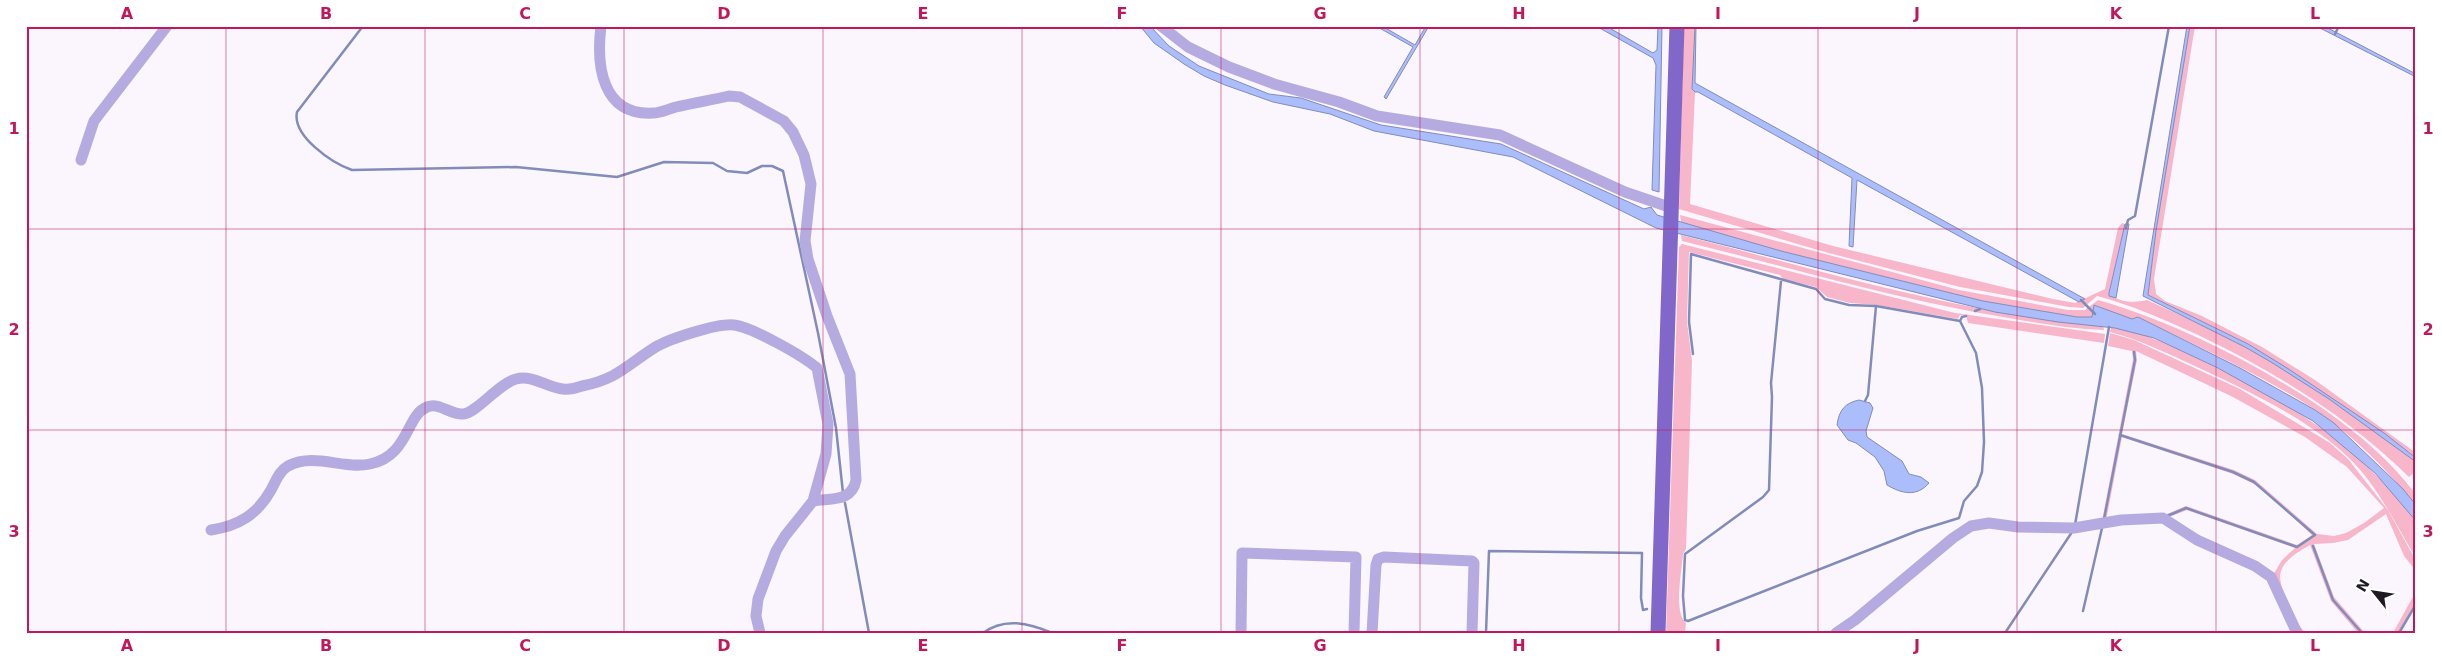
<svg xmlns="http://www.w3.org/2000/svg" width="2442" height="659" viewBox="0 0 2442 659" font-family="'DejaVu Sans',sans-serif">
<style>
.green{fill:#f7b6c9;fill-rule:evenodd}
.water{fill:#abbdfb;stroke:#818cba}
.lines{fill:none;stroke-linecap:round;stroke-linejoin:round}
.stream{stroke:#818cba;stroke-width:2.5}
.minor{stroke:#b6abe1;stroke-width:11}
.major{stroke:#8167c9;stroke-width:15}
.grid{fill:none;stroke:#c2185b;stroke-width:1;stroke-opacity:0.55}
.neatline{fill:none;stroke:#c2185b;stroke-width:2}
.grid-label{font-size:16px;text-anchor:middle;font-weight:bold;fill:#c2185b}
</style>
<rect width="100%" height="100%" fill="#fbf5fe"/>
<path class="green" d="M1684 26H1695L1692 89 1695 92 1690 204 1833 246 2053 299 2075 303 2105 289 2118 228 2122 223 2125 224 2109 293C2118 303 2135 303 2147 300 2180 315 2214 330 2246 347 2305 380 2363 420 2416 462V471L2409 477C2347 416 2274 371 2196 334 2163 319 2131 305 2097 296L2083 308 2069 307 1960 287 1825 252 1679 209Z
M2190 26H2195L2154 279 2156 294 2165 301 2202 316 2262 347 2315 380 2405 445 2416 453V458L2384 433 2248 344 2148 295 2156 231Z
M1680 215 1959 290 2068 310H2085L2098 300C2197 328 2356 410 2416 495V505C2388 471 2354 436 2317 411 2263 375 2196 346 2138 317L2132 319 2095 305 2092 317H2077L1983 301 1781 251 1681 222Z
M1681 235C1820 270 1960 314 2103 326L2104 330C2070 329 2037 323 2003 317 1894 299 1789 267 1682 241Z
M1682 244 1955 313 2105 334 2104 343 1968 323 1966 315H1960L1958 319 1877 305 1850 303 1827 297 1816 287 1783 279 1780 275 1689 252 1687 322 1692 361 1686 549 1683 554C1682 570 1673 612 1686 623L1685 633H1666L1679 247Z
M2111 327C2141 331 2169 345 2196 358 2285 399 2356 442 2416 521V558C2395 523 2378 486 2348 457 2307 418 2246 390 2195 366 2167 353 2140 340 2110 332Z
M2110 333 2134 340 2240 389 2330 443 2348 459 2388 510 2416 561V571L2404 556 2386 514 2348 540 2333 543 2314 544 2334 597 2365 633H2358L2331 601 2310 545C2301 550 2284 560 2281 571 2276 584 2295 624 2306 633H2299L2273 575 2282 560 2295 548 2187 510 2167 518 2162 516 2186 506 2297 545 2312 535 2267 493 2254 484 2233 474 2122 437 2106 521H2102L2133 359 2132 351 2108 346ZM2136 351 2231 396 2305 437 2347 467 2384 508 2364 523 2346 533 2334 536 2317 534 2255 480 2234 470 2122 434 2137 360Z
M2416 591V601L2398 633H2393Z"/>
<path class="water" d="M1140 26H1150L1169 46 1199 66 1269 94 1301 98 1381 125 1501 144 1644 209 1651 207 1657 215 1781 251 1983 301 2077 317H2092L2094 305 2132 319 2138 317 2240 368 2315 410 2334 423 2403 489 2416 505V521L2375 473 2313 421 2218 368 2154 338 2115 328 2058 322 1995 312 1656 228 1513 157 1374 131 1330 114 1273 102 1225 85 1204 76 1184 64 1154 43Z
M1376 26H1382L1415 45 1426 26H1429L1386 99 1384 97 1413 47Z
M1596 26H1606L1653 53 1657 50 1658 26H1662L1659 192 1652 190 1656 65 1653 58Z
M1695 26H1696L1695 83 2085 299 2079 302 1857 180 1853 247 1849 246 1852 178 1698 92H1695L1692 89Z
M2187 26H2190L2156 231 2148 295 2248 344 2287 368 2384 433 2416 458V462L2329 399 2271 362 2245 347 2143 296Z
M2316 26H2324L2416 74V77Z
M2125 224H2129L2116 298 2109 296V293Z
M1859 400 1870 403 1873 408 1866 431 1867 437 1902 461 1909 474 1921 477 1929 483C1917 497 1902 494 1887 485L1884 471 1875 457 1856 443 1848 440 1837 425C1839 410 1845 403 1859 400Z"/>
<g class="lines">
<path class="stream" d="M363 26 297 112C292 136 332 163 352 170L516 167 617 177 664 162 713 163 727 171 747 173 762 166H772L783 171 818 333 836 428 843 493
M2335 34 2339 26
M2126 228 2128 220 2135 216 2169 26
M1781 281 1771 383 1772 397 1769 490 1763 497 1685 554 1683 596 1685 620 1688 621 1917 531 1959 518 1964 501 1977 486 1982 472 1984 442 1982 388 1976 353 1960 321 1962 317 1966 316
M2081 300 2095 314
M1975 311 1980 309
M1693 354 1689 322 1691 254 1816 289 1825 299 1849 305 1876 306 1960 321
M1865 401 1868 395 1876 306
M2120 435 2233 472 2254 482 2315 535 2297 547 2186 508 2167 516
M845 503 869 633
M2104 519 2135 360 2134 352
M2075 525 2109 327
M2313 546 2333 600 2362 633
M2083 611 2102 528
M983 633C1004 617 1029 623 1052 633
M1486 633 1489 551 1642 553 1641 598 1643 610 1647 609
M2005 633 2072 532
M2399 633 2416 604"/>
<path class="minor" d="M601 26C596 66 602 116 653 113 661 113 668 109 676 107 693 103 711 100 729 96L740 97 784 121 793 132 804 155 811 184 805 241 808 259 827 316 850 374 856 480C852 502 832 498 813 501
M1161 26 1188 47 1229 67 1274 84 1339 102 1377 116 1500 135 1625 192 1672 208
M81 160 94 121 167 26
M211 530C238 526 257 515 271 490 276 481 279 471 288 466 315 452 343 470 370 464 409 456 406 415 427 407 440 402 450 415 463 414 477 413 498 384 516 379 532 374 548 388 563 389 569 390 576 388 582 386 617 379 626 366 654 348 668 339 718 323 734 325 752 327 803 356 817 368L828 424 826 454 813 501 785 536 776 551 758 599 756 616 760 633
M1241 633 1242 553 1356 557 1354 633
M1372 633 1376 565 1378 559 1384 557 1472 561 1474 563 1472 633
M1836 633 1855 620 1953 538 1971 526 1989 523 2018 527 2074 528 2121 520 2163 518 2197 540 2255 566 2271 577 2297 633"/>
<path class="major" d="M1658 633 1677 26"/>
</g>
<path class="grid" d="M226 26V633M425 26V633M624 26V633M823 26V633M1022 26V633M1221 26V633M1420 26V633M1619 26V633M1818 26V633M2017 26V633M2216 26V633M26 229H2416M26 430H2416"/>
<rect width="2442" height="659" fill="none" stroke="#ffffff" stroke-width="55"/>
<g transform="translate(2374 592) rotate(300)" stroke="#ffffff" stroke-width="4" paint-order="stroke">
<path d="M0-4L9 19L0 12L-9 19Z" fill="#1f1a22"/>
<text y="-8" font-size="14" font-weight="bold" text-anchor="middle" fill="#1f1a22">N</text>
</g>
<rect x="28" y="28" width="2386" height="604" class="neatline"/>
<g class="grid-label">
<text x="127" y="19">A</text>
<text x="326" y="19">B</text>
<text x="525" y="19">C</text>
<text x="724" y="19">D</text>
<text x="923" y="19">E</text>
<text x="1122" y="19">F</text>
<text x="1320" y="19">G</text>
<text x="1519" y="19">H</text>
<text x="1718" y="19">I</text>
<text x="1917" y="19">J</text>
<text x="2116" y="19">K</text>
<text x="2315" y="19">L</text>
<text x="14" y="134">1</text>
<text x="2428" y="134">1</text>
<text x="14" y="335">2</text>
<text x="2428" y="335">2</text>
<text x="14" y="537">3</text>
<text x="2428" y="537">3</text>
<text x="127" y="651">A</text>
<text x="326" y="651">B</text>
<text x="525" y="651">C</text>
<text x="724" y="651">D</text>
<text x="923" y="651">E</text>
<text x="1122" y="651">F</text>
<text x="1320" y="651">G</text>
<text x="1519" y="651">H</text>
<text x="1718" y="651">I</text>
<text x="1917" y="651">J</text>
<text x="2116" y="651">K</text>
<text x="2315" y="651">L</text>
</g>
</svg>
